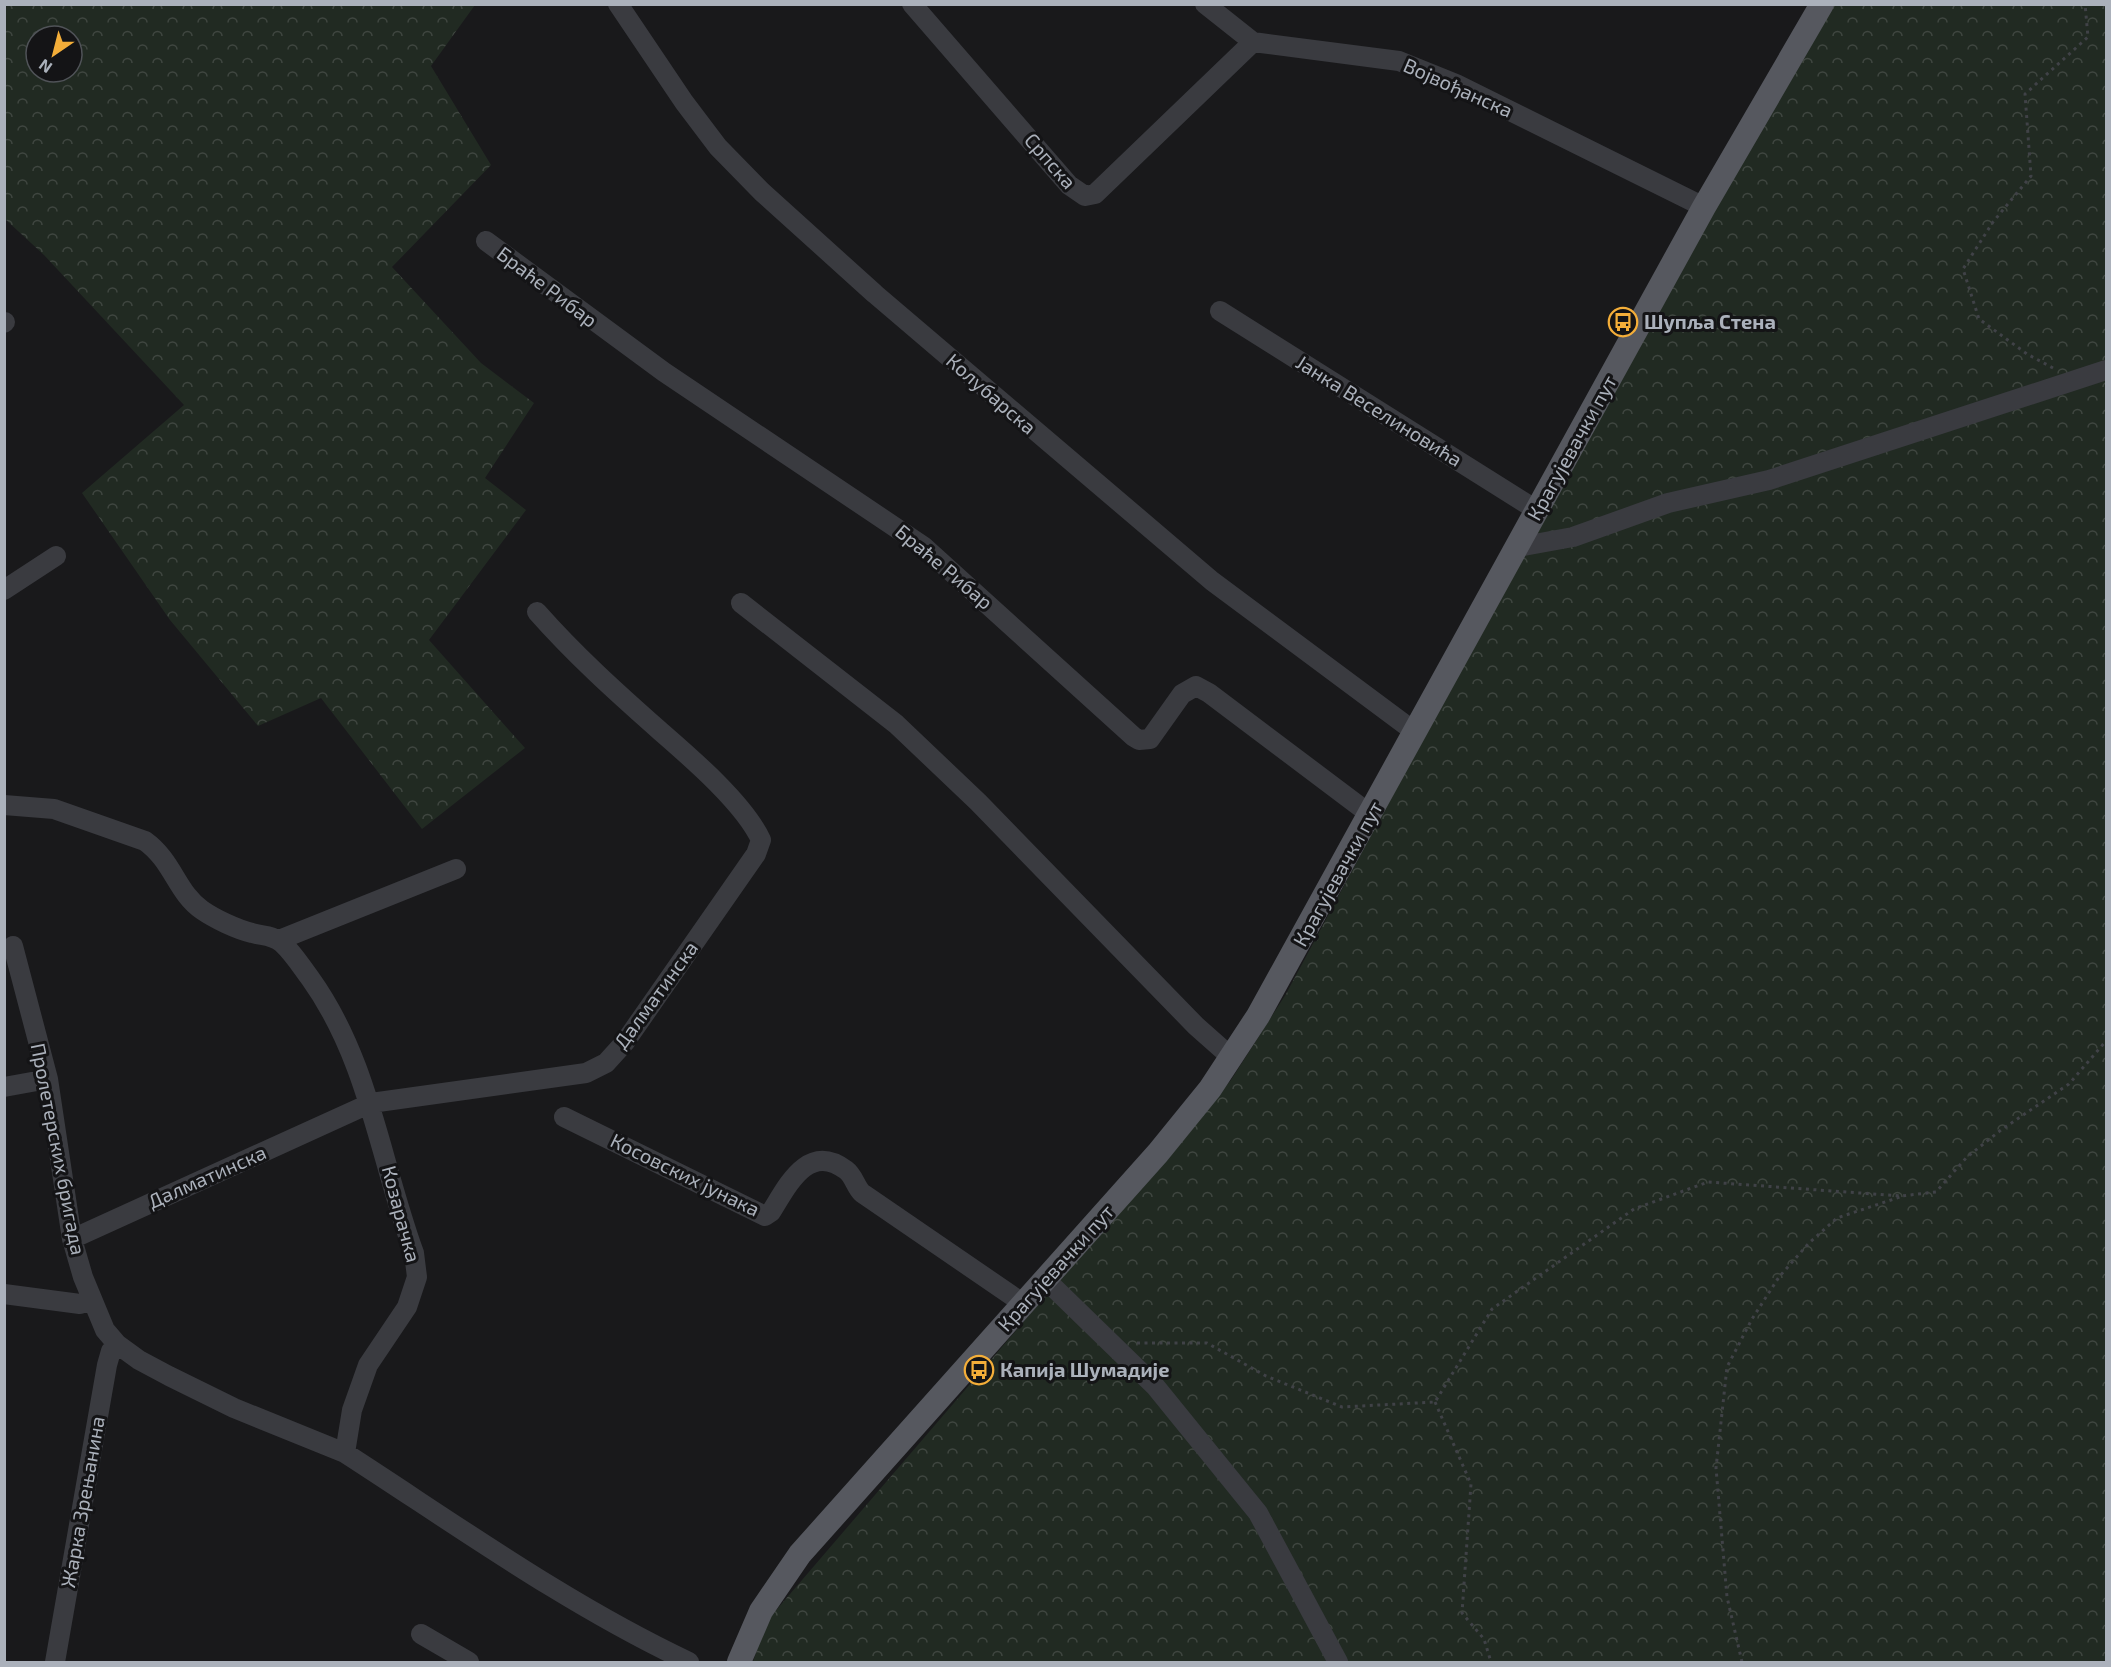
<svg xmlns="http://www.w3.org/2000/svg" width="2111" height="1667" viewBox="0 0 2111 1667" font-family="'Exo 2',sans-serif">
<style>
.forest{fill:url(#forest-crowns);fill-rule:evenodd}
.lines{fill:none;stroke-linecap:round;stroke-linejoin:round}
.path{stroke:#404247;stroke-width:3;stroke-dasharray:3 4.5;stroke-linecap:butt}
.minor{stroke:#3a3b40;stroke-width:20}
.major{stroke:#56585f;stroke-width:24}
.labels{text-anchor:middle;stroke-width:6;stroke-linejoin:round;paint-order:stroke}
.street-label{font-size:20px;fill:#abb1bb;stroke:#141416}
.poi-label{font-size:20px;font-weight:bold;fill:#abb1bb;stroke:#141416;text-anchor:start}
</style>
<defs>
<pattern id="forest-crowns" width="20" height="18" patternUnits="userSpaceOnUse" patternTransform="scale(1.5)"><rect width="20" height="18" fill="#212a22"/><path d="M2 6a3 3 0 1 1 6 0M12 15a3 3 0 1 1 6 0" fill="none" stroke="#3f4640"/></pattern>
</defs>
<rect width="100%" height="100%" fill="#19191b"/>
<path class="forest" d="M4 5H475L431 66 491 165 392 267 481 363 534 403 485 478 526 510 429 640 525 748 422 829 321 698 258 726 170 620 82 493 184 405 44 255 5 219ZM36 36H72V72H36Z
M1829 5H2106V1662H753L766 1622 1231 1080 1286 994 1571 462Z"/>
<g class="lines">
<path class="path" d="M2053 368 2027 354 1979 319 1963 269 1993 222 2031 176 2025 94 2088 37 2085 4
M1137 1343H1207L1266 1376 1342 1407 1435 1402 1492 1309 1634 1209 1708 1182 1901 1196 1936 1192 1967 1157 2001 1130 2069 1084 2106 1041
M1435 1402 1471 1484 1462 1613 1484 1639 1491 1662
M1742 1662 1727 1597 1716 1468 1727 1367 1752 1319 1779 1277 1809 1243 1837 1218 1900 1197"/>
<path class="minor" d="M618 4 684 102 718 147 762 192 875 294 1212 581 1415 732
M912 4 1069 185 1085 196 1095 194 1253 42
M1205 4 1253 42 1399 61 1456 84 1704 207
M486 241 664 372 923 546 1134 737 1139 740 1150 739 1182 694 1196 686 1209 693 1371 815
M1220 311 1538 511
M4 323 5 322
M1518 547 1573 537 1668 503 1769 480 2106 370
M4 590 56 556
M741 603 896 724 978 802 1196 1026 1231 1057
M4 805 54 809 145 841C173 861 177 893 202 910 215 919 236 929 252 933 262 936 273 935 282 943 293 953 301 966 310 978 369 1060 380 1160 414 1253L417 1277 407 1307 368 1365 352 1410 345 1453C458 1526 568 1605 689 1662
M279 940 456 869
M13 946 48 1079 72 1239 83 1277 105 1330 117 1344 139 1360 169 1376 234 1408 345 1453
M4 1087 48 1079
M564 1117 765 1216 771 1212C788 1185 808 1142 846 1170 854 1176 855 1186 862 1193L1024 1304
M72 1239 371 1103 586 1073 606 1063 625 1042 756 854 761 840C744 803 690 757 659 730 616 692 575 655 537 612
M1046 1280 1155 1386 1258 1513 1338 1662
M4 1294 80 1304 92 1299
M421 1634 469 1662
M55 1662 107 1365 111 1351 117 1344"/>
<path class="major" d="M739 1662 761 1611 800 1554 1158 1153 1210 1089 1258 1016 1704 207 1822 4"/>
</g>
<defs>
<g id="bus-ring" transform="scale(1.5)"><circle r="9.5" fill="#141416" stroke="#f4ae39" stroke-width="1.5"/><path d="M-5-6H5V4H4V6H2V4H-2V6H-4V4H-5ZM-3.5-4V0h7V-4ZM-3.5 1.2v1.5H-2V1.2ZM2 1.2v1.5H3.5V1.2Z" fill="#f4ae39"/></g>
</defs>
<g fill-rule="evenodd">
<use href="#bus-ring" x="1623" y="322"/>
<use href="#bus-ring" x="979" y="1370"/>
</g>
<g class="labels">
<g class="street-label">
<text transform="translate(1458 88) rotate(24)" y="7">Војвођанска</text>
<text transform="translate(1050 161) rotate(49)" y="7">Српска</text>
<text transform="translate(547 287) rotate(37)" y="7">Браће Рибар</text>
<text transform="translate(991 394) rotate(41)" y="7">Колубарска</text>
<text transform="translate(1379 411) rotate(32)" y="7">Јанка Веселиновића</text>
<text transform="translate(1572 448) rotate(-61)" y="7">Крагујевачки пут</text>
<text transform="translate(944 567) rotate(40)" y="7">Браће Рибар</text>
<text transform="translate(1338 874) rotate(-61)" y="7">Крагујевачки пут</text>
<text transform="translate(656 995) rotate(-54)" y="7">Далматинска</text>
<text transform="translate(58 1149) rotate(79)" y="7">Пролетерских бригада</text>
<text transform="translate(685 1175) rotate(26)" y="7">Косовских јунака</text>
<text transform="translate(207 1177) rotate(-24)" y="7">Далматинска</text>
<text transform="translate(401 1214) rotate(75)" y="7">Козарачка</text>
<text transform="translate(1056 1268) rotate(-48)" y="7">Крагујевачки пут</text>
<text transform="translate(83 1502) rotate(-80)" y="7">Жарка Зрењанина</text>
</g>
<g class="poi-label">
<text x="1644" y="329">Шупља Стена</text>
<text x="1000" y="1377">Капија Шумадије</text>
</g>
</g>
<rect width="2111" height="1667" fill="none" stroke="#abb1bb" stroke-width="12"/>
<g transform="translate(54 54) rotate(215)"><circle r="28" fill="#141416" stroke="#505358" stroke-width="1.5"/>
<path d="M0-4.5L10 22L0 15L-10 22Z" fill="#f4ae39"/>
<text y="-9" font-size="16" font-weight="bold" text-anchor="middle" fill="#abb1bb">N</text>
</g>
</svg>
